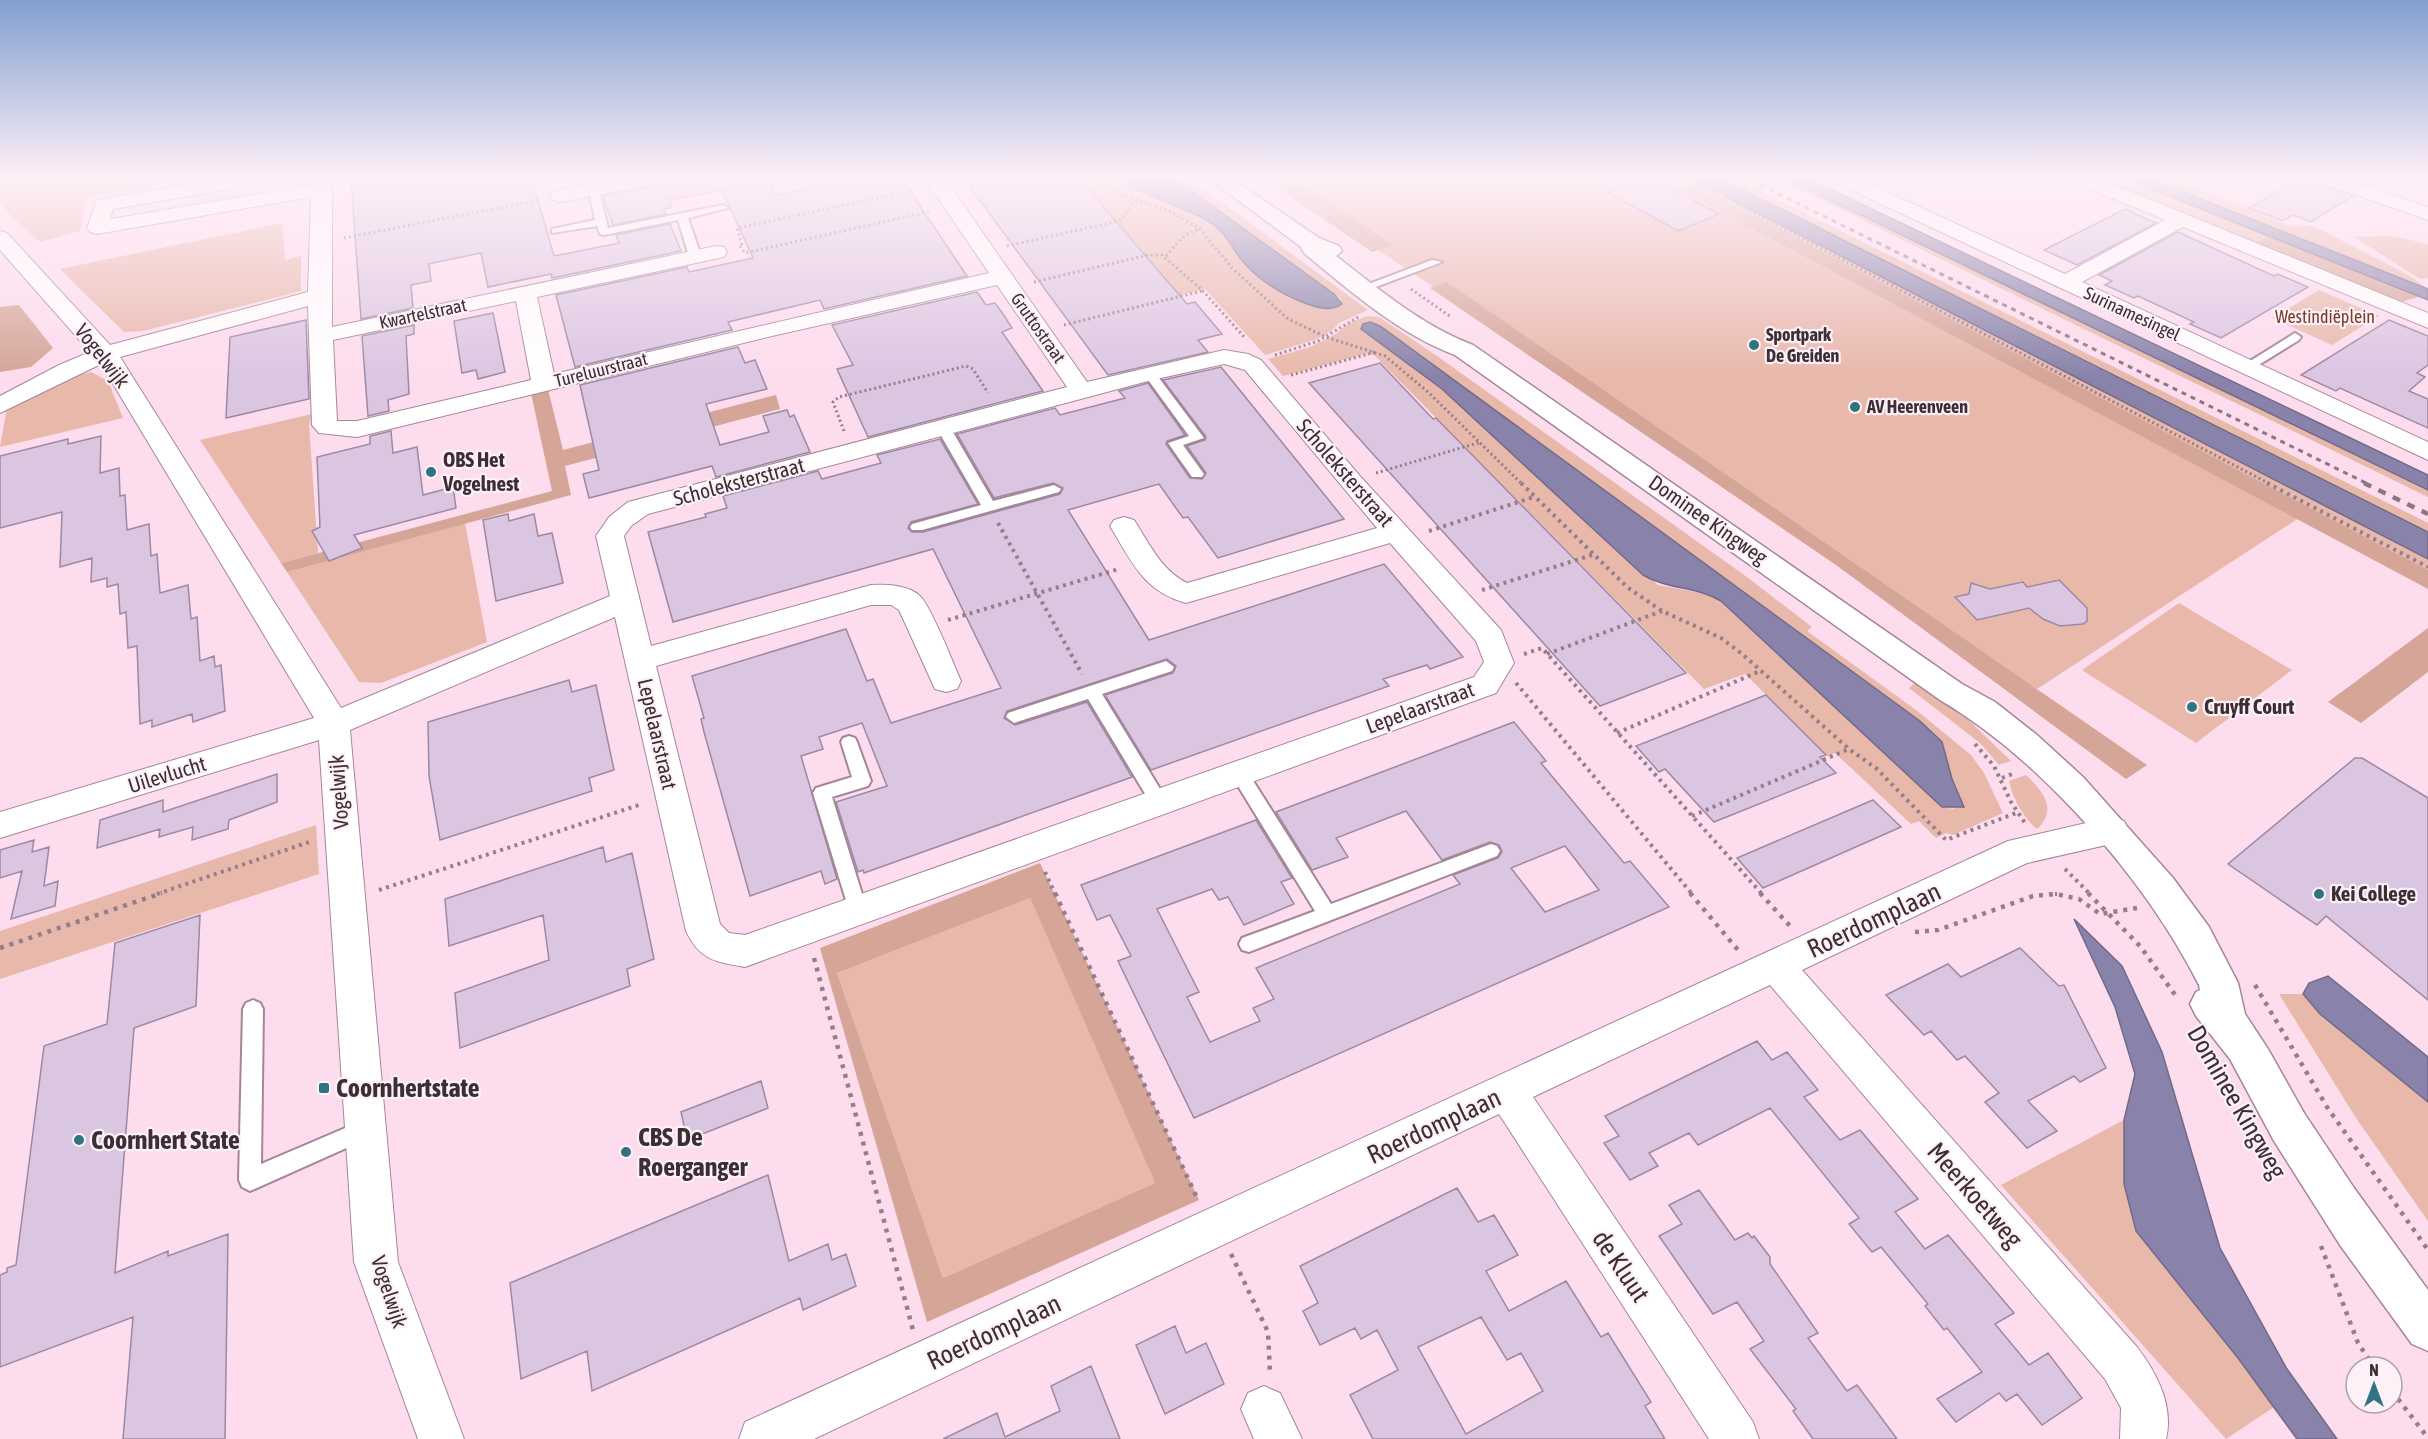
<svg xmlns="http://www.w3.org/2000/svg" width="2428" height="1439" viewBox="0 0 2428 1439" font-family="'Asap Condensed',sans-serif">
<style>
.green{fill:#e8b8ab;fill-rule:evenodd}
.forest{fill:#d5a598;fill-rule:evenodd}
.water{fill:#8983ab;stroke:#726a88;stroke-width:1.5}
.building{fill:#dbc6e2;stroke:#9d89a3;stroke-width:1.5;fill-rule:evenodd}
.lines{fill:none;stroke-linecap:round;stroke-linejoin:round}
.service-casing{stroke:#a58697;stroke-width:4}
.minor-casing{stroke:#a58697;stroke-width:2}
.secondary-casing{stroke:#a58697;stroke-width:3}
.path-far2{stroke:#947e8a;stroke-width:3;stroke-dasharray:2 3;stroke-linecap:butt}
.path-far1{stroke:#947e8a;stroke-width:4;stroke-dasharray:3 4.5;stroke-linecap:butt}
.path{stroke:#947e8a;stroke-width:4.5;stroke-dasharray:4 6;stroke-linecap:butt}
.service{fill:#fff;fill-rule:evenodd}
.minor{fill:#fff;fill-rule:evenodd}
.secondary{fill:#fff;fill-rule:evenodd}
.rail-far1{stroke:#8b7681;stroke-width:3;stroke-dasharray:5 5;stroke-linecap:butt}
.rail{stroke:#8b7681;stroke-width:4.5;stroke-dasharray:8 8;stroke-linecap:butt}
.poi-dot{fill:#2e7481;stroke:#fdf0f7;stroke-width:2}
.labels{text-anchor:middle;stroke-width:4.5;stroke-linejoin:round;paint-order:stroke}
.far-street-label{font-size:18px;fill:#3b2e35;stroke:#fdf0f7}
.far-park-label{font-size:18px;fill:#7a3c2b;stroke:#fdf0f7}
.far-poi-label{font-size:18px;font-weight:bold;fill:#3b2e35;stroke:#fdf0f7;text-anchor:start}
.street-label{font-size:21px;fill:#3b2e35;stroke:#fdf0f7}
.poi-label{font-size:21px;font-weight:bold;fill:#3b2e35;stroke:#fdf0f7;text-anchor:start}
.near-street-label{font-size:26px;fill:#3b2e35;stroke:#fdf0f7}
.near-poi-label{font-size:26px;font-weight:bold;fill:#3b2e35;stroke:#fdf0f7;text-anchor:start}
</style>
<rect width="100%" height="100%" fill="#fddcee"/>
<path class="green" d="M0 176H237L183 185 182 181 86 197 80 231 40 242 7 212 0 201Z
M1078 176H1117L1138 191 1204 219 1229 238 1241 259 1262 281 1312 306 1335 308 1341 299 1334 294 1171 176H1186L1368 310 1339 323 1330 332 1314 340 1265 355 1205 289 1180 295Z
M1267 176H1668L2305 514 2037 689Z
M1679 176H1686L2428 559V570Z
M1715 176H1730L2428 523V532Z
M1771 176H1780L2428 490V497Z
M2090 176H2119L2268 236 2255 243Z
M2143 176H2185L2189 185 2292 227 2312 225 2410 276 2428 289Z
M282 223 285 260 301 256V291L143 331 124 332 60 269Z
M2393 236 2428 244V278L2420 279 2354 237Z
M2319 290 2379 316 2332 345 2272 318Z
M1367 316 1379 317 1437 356 1747 577 1812 627 1807 631 1916 710 1971 755 1984 773 2003 813 1953 835 1946 833 1936 838 1919 821 1911 824 1835 753 1828 756 1745 674 1704 689 1374 355 1365 354 1283 376 1268 359 1310 347 1336 334 1347 324ZM1370 322 1380 326 1920 721 1942 742 1952 779 1961 798 1954 809 1942 807 1721 601 1711 595 1658 585 1442 389 1362 329 1363 324Z
M91 372 108 381 123 418 0 447 7 408 67 378Z
M312 414 309 424 318 553 281 563 200 440Z
M465 523 487 642 381 683 359 682 287 572Z
M2179 603 2292 670 2196 743 2082 670Z
M1916 682 1959 711 2011 761 1999 765 1980 743 1909 688Z
M2026 775C2043 791 2058 810 2037 829 2023 817 2013 799 2009 781Z
M316 825 319 874 0 979V931Z
M1030 898 1155 1183 943 1278 837 973Z
M2279 994H2303L2320 1014 2428 1102V1221L2356 1118Z
M2124 1120V1184L2274 1407 2226 1439 2001 1185Z"/>
<path class="forest" d="M1260 176H1288L1393 245 1372 252Z
M1654 176H1679L2428 570V589Z
M2268 236 2421 296 2399 303 2255 243Z
M1447 282 2147 765 2126 779 1836 565 1430 288Z
M19 305 53 348 31 367 0 372V307Z
M548 389 563 450 776 395 780 409 565 466 571 495 287 572 281 563 552 491 531 393Z
M2428 628V672L2361 723 2328 702Z
M1040 863 1199 1200 927 1322 820 948ZM1030 898 1155 1183 943 1278 837 973Z"/>
<path class="water" d="M1117 176H1171L1334 294 1342 304C1331 312 1319 308 1307 304 1281 294 1257 280 1240 258 1230 244 1225 233 1211 223 1181 204 1145 199 1117 176Z
M1686 176H1715L2428 532V559Z
M1780 176H1803L2428 475V490Z
M2119 176H2143L2428 289V300Z
M1370 322 1380 326 1920 721 1942 742 1952 779 1964 807H1942L1721 601C1697 586 1668 590 1643 575L1442 389 1361 329 1363 324Z
M2074 919 2122 966 2162 1052 2220 1248 2287 1369 2337 1439H2297L2238 1358 2136 1231 2124 1184V1120L2135 1074 2115 1007Z
M2328 976 2428 1057V1102L2320 1014 2303 994 2309 983Z"/>
<path class="building" d="M362 176H497L498 180 531 176 554 256 619 243 616 235 670 224 681 251 552 278 551 274 488 287 481 253 437 262 429 264 431 281 411 285 413 308 361 319 351 178Z
M677 176H765L776 195 841 182 837 176H900L967 276 824 309 820 300 728 322 732 330 575 367 556 295 687 267 689 272 753 258 722 190 669 200 672 207 664 209 666 214 613 225 603 196 666 184 674 181Z
M1025 176H1077L1187 304 1195 302 1222 334 1198 340 1208 352 1108 375 970 187Z
M1589 176H1645L1719 214 1678 231 1609 193 1615 190Z
M2304 176H2308L2312 182 2353 196 2311 222 2293 215 2283 221 2249 208Z
M2344 176H2387L2371 185Z
M2125 209 2156 223 2077 265 2044 250Z
M2178 232 2274 276 2278 274 2308 287 2221 338 2190 324 2194 322 2138 296 2134 298 2105 285 2112 281 2099 275Z
M977 292 986 305 995 303 1003 314 1012 328 1002 332 1043 391 868 437 837 369 853 365 832 325Z
M493 313 505 372 478 379 476 370 462 373 454 321Z
M306 320 309 399 226 418 230 337Z
M2389 320 2428 336V365L2417 373 2425 377 2409 391 2428 399V428L2340 388 2336 391 2301 375Z
M414 325V334L406 336 409 394 388 400 389 411 368 416 362 336Z
M738 347 745 363 755 360 767 389 706 404 720 445 769 432 763 416 787 410 790 417 794 415 810 452 716 477 712 466 589 498 583 474 599 470 580 385Z
M1380 363 1433 419 1436 418 1686 673 1600 706 1309 383Z
M1221 367 1344 519 1218 558 1188 517 1183 518 1159 484 1068 510 1149 640 1384 564 1463 657 1430 669 1427 665 1383 679 1389 686 1151 770 1105 695 1173 673 1176 666 1167 659 1007 711 1004 718 1015 725 1087 702 1132 777 864 873 863 870 858 872 836 802 887 786 862 723 819 737 823 749 801 756 837 879 825 884 821 871 750 896 704 732 701 719 704 718 692 676 846 629 867 681 873 679 891 723 1001 688 933 549 673 622 648 532 706 517 705 514 727 508 723 496 818 471 822 479 881 463 877 455 940 439 978 504 911 522 908 528 912 532H923L1060 494 1063 488 1053 483 994 498 957 434 1055 408 1060 415 1125 398 1119 391 1148 383 1185 435 1167 441 1166 444 1190 478 1202 479 1206 473 1187 446 1205 440 1206 437 1163 380Z
M391 431 393 453 417 447 423 495 453 487 456 508 354 535 362 548 329 561 312 531 320 527 317 457 370 444V436Z
M101 436 100 473 119 468 120 496 125 495 127 530 149 524 151 556 157 554 160 593 188 585 191 619 197 617 200 661 214 656 215 667 221 665 225 711 193 722 192 714 152 727V720L140 724 137 646 128 648 126 612 120 614 118 584 107 587V578L91 582 92 558 60 567 62 512 0 528V456L68 439V444Z
M508 514 509 521 534 514 538 536 552 533 563 583 496 601 483 520Z
M2059 580 2087 608V621L2083 624 2060 626 2043 619 2029 608 1977 620 1955 597 1969 594 1971 583 1990 589 2023 582 2027 587Z
M569 680 572 692 596 685 614 770 589 778 592 791 440 840 429 776 428 722Z
M1766 695 1826 755 1820 757 1836 773 1714 822 1665 769 1659 772 1636 746Z
M1514 722 1546 761 1541 763 1624 863 1630 861 1669 907 1194 1118 1118 961 1131 956 1110 915 1097 920 1081 885 1256 820 1292 878 1281 882 1294 904 1244 925 1228 897 1219 900 1212 889 1157 909 1199 992 1187 997 1210 1042 1260 1021 1253 1008 1274 999 1256 968 1460 884 1453 875 1498 858 1502 852 1499 845 1490 842 1442 860 1406 811 1336 838 1348 857 1312 870 1276 812ZM1565 846 1599 890 1545 912 1511 868Z
M2355 758H2362L2428 798V1000L2326 916 2317 925 2228 864Z
M277 774V802L229 820 228 829 192 840 193 827 159 837 160 829 97 848 100 820 163 800V812Z
M1873 800 1901 827 1763 888 1737 858Z
M34 840 32 852 49 847 44 886 58 881 55 906 11 919 22 871 0 878V850Z
M603 847 606 862 632 853 654 959 627 969 630 986 460 1048 455 993 549 960 543 915 449 946 445 899Z
M200 915 196 1006 134 1028 115 1273 168 1251V1256L228 1234 225 1439H123L133 1317 0 1367V1275L7 1272V1268L16 1265 44 1046 107 1024 115 943Z
M2020 948 2059 986 2064 985 2106 1068 2080 1082 2074 1076 2028 1101 2057 1131 2027 1148 1985 1102 1999 1093 1965 1056 1957 1060 1931 1031 1924 1035 1886 995 1948 964 1961 977Z
M1757 1041 1772 1060 1787 1052 1818 1090 1804 1097 1840 1140 1860 1130 1918 1199 1895 1212 1925 1249 1948 1235 2014 1313 1995 1324 2029 1365 2048 1353 2082 1398 2042 1425 2017 1394 2006 1401 1999 1393 1956 1422 1937 1399 1982 1372 1947 1328 1944 1330 1925 1306 1928 1304 1881 1247 1872 1252 1849 1224 1859 1218 1770 1108 1698 1145 1689 1133 1649 1153 1658 1166 1630 1180 1604 1143 1619 1136 1605 1116Z
M761 1081 768 1108 687 1140 681 1112Z
M768 1175 789 1261 828 1244 832 1260 846 1254 856 1286 803 1310 800 1298 592 1391 587 1351 521 1379 510 1283Z
M1457 1188 1478 1222 1494 1215 1518 1255 1486 1271 1509 1311 1566 1281 1601 1337 1608 1333 1651 1402 1645 1406 1665 1439H1373L1350 1395 1398 1370 1377 1330 1361 1339 1355 1328 1320 1345 1303 1311 1318 1303 1300 1266ZM1481 1317 1507 1360 1521 1353 1543 1391 1466 1434 1418 1347Z
M1699 1190 1735 1240 1748 1233 1752 1238 1754 1236 1770 1257V1264L1818 1333 1808 1338 1847 1391 1857 1385 1897 1439H1813L1793 1411 1796 1409 1750 1349 1764 1341 1737 1302 1713 1314 1659 1236 1682 1224 1669 1205Z
M1175 1326 1186 1353 1206 1343 1224 1384 1165 1414 1136 1345Z
M1091 1366 1120 1439H943L997 1413 1005 1437 1060 1411 1051 1386Z"/>
<g class="lines">
<g class="service-casing">
<path id="service" d="M594 187 599 190 608 228 723 205 728 208 688 218 701 256 695 259 689 256 678 220 604 235 600 234 597 226 552 233V229L595 220 589 190Z
M1432 260 1442 262 1368 290 1358 288Z
M2295 333 2301 337 2299 340 2249 371 2245 372 2239 368Z
M1149 369 1153 370 1204 438 1183 445 1204 474 1202 477H1192L1168 443 1189 436 1143 373Z
M943 423 950 427 993 501 1054 485 1061 489 1059 492 922 530H912L910 527 912 524 981 505 936 427Z
M1166 661 1174 667 1172 671 1102 694 1165 797 1168 802 1165 807H1153L1088 699 1014 723 1006 717 1008 713Z
M849 736 855 738 857 742 871 781 868 786 832 797 867 910 865 916 858 918 851 916 849 910 813 793 816 788 852 777 841 742 843 738Z
M1239 766 1245 768 1331 904 1491 844 1497 846 1500 851 1497 856 1249 952 1242 950 1239 944 1242 938 1315 911 1230 773 1233 768Z
M253 1000 260 1003 263 1009 261 1164 364 1120 371 1123 375 1130 371 1137 250 1191 242 1187 239 1180 243 1009 246 1003Z"/>
</g>
<g class="minor-casing">
<path id="minor" d="M238 176H281L278 180 271 182 113 209 110 219 312 185 316 176H336L332 182V327L716 246 724 247 727 252 724 257 537 297 554 374 989 273 923 176H943L1087 382 1224 350 1248 354 1261 360 1359 475 1501 630 1514 663 1496 693 745 967C715 962 700 960 686 931L615 617 350 730 398 1262 464 1439H418L354 1262 319 740 0 838V812L314 718 101 364 0 413V396L59 365 90 352 0 250V231L7 233 110 345 308 292 311 197 97 234 90 232 87 228 97 200ZM997 285 1067 387 628 502 609 517 596 536 610 596 341 708 120 357 308 306 312 425 319 433 357 437 772 336ZM516 301 531 380 357 421H337L333 340ZM1224 364 1245 370 1377 528 1187 583C1161 570 1149 543 1134 520L1124 517 1114 520 1110 526C1132 562 1143 591 1186 603L1390 543 1476 641 1484 662 1474 677 745 935 729 933 720 924 656 666 871 605H891L899 610 935 689 946 692 957 689 961 681C953 663 932 608 920 596 909 585 886 584 871 585L651 646 624 536 631 526 648 514 1152 380Z
M636 176H675L672 180 665 182 560 202 553 200 550 196 553 192 560 190Z
M1827 176H1852L2065 274 2165 220 2069 180 2066 176H2092L2428 313V328L2183 227 2082 282 2428 442V460L1830 180Z
M2310 176H2338L2428 207V220L2313 180Z
M2112 817 2124 821 2129 831 2124 841 2027 863 1802 970 2137 1347C2157 1373 2174 1406 2166 1439H2120L2121 1408 2105 1379 1770 985 1533 1097 1753 1422 1759 1439H1709L1499 1114 814 1439H739L745 1422 2008 841Z
M1264 1386 1280 1393 1302 1439H1254L1241 1409 1248 1393Z"/>
</g>
<g class="secondary-casing">
<path id="secondary" d="M1205 176H1228L1319 238 1339 246 1342 251 1336 256C1379 289 1422 326 1473 345L1962 684 1995 702 2037 735 2083 777 2173 878 2209 927 2238 983 2245 1014 2268 1049 2304 1113 2354 1188 2428 1290V1351L2412 1344 2340 1245 2274 1141 2230 1059 2196 1016 2190 1004 2196 992 2200 990 2199 985C2146 880 2042 760 1940 700L1455 355C1399 334 1350 291 1304 253L1300 246Z"/>
</g>
<path class="path-far2" d="M1099 176 1116 193 1169 211 1200 229 1232 268 1288 319 1326 337 1385 356 1428 392 1522 484
M1683 176 2270 484
M962 180 981 176
M344 238 540 200
M742 245 737 228 916 190
M740 246 745 253 932 211
M1007 246 1119 221 1136 201
M1166 256 1185 235 1199 229
M1034 282 1148 255H1162L1203 291 1246 339
M1411 289 1451 317
M1064 325 1202 291
M1275 355 1318 341 1360 316
M1291 375 1376 352
M844 431 833 402 839 397 966 366 973 369 988 393
M1376 473 1481 442"/>
<path class="path-far1" d="M1521 483 1627 587 1662 611 1721 638 1741 653 1849 749 1877 769 1946 840 2016 813
M2267 483 2428 567
M998 523 1082 674
M1429 531 1534 497
M1482 590 1592 555
M948 620 1119 569
M1524 654 1542 648 1762 894
M1547 654 1662 611
M1516 683 1692 894
M1617 733 1760 671
M1975 744 1994 766 2011 802 2025 823
M2002 778 2015 773
M1692 816 1849 749
M2065 869 2090 894
M1045 872 1055 894
M379 890 642 804
M157 894 312 841
M2055 894H2057"/>
<path class="path" d="M1055 893 1198 1200
M1690 893 1738 950
M1760 893 1790 926
M2088 893 2140 946 2178 999
M1915 932 1938 930 2033 896 2056 894 2079 899 2100 914 2137 908
M0 948 162 893
M814 958 913 1330
M2255 985 2327 1107 2428 1250
M2209 1058 2239 1112
M2321 1246 2358 1343 2374 1367
M1231 1254 1268 1332 1270 1373
M2392 1391 2428 1438"/>
<use href="#service" class="service"/>
<use href="#minor" class="minor"/>
<use href="#secondary" class="secondary"/>
<path class="rail-far1" d="M1742 176 2368 484"/>
<path class="rail" d="M2364 483 2428 514"/>
</g>
<linearGradient id="sky" x2="0" y2="1"><stop stop-color="#82a0d0"/><stop offset="0.47" stop-color="#feeff7"/><stop offset="1" stop-color="#feeff7" stop-opacity="0"/></linearGradient>
<rect width="2428" height="377" fill="url(#sky)"/>
<g class="poi-dot">
<circle cx="1754" cy="345" r="6"/>
<circle cx="1855" cy="407" r="6"/>
<circle cx="431" cy="472" r="6"/>
<circle cx="2192" cy="707" r="6"/>
<circle cx="2319" cy="894" r="6"/>
<rect x="318" y="1082" width="12" height="12" rx="3"/>
<circle cx="79" cy="1140" r="6"/>
<circle cx="626" cy="1152" r="6"/>
</g>
<g class="labels">
<g class="far-street-label">
<text transform="translate(423 314) rotate(-12)" y="6">Kwartelstraat</text>
<text transform="translate(2132 314) rotate(25)" y="6">Surinamesingel</text>
<text transform="translate(1038 328) rotate(55)" y="6">Gruttostraat</text>
<text transform="translate(601 370) rotate(-14)" y="6">Tureluurstraat</text>
</g>
<g class="far-park-label">
<text x="2325" y="323">Westindiëplein</text>
</g>
<g class="far-poi-label">
<text x="1766" y="341">Sportpark<tspan x="1766" dy="21">De Greiden</tspan></text>
<text x="1867" y="413">AV Heerenveen</text>
</g>
<g class="street-label">
<text transform="translate(102 356) rotate(52)" y="7">Vogelwijk</text>
<text transform="translate(1345 473) rotate(49)" y="7">Scholeksterstraat</text>
<text transform="translate(739 482) rotate(-15)" y="7">Scholeksterstraat</text>
<text transform="translate(1708 520) rotate(35)" y="7">Dominee Kingweg</text>
<text transform="translate(1420 708) rotate(-20)" y="7">Lepelaarstraat</text>
<text transform="translate(657 734) rotate(77)" y="7">Lepelaarstraat</text>
<text transform="translate(167 775) rotate(-17)" y="7">Uilevlucht</text>
<text transform="translate(339 792) rotate(-94)" y="7">Vogelwijk</text>
<text transform="translate(389 1292) rotate(72)" y="7">Vogelwijk</text>
</g>
<g class="poi-label">
<text x="443" y="467">OBS Het<tspan x="443" dy="24">Vogelnest</tspan></text>
<text x="2204" y="714">Cruyff Court</text>
<text x="2331" y="901">Kei College</text>
</g>
<g class="near-street-label">
<text transform="translate(1874 920) rotate(-25)" y="9">Roerdomplaan</text>
<text transform="translate(2237 1102) rotate(60)" y="9">Dominee Kingweg</text>
<text transform="translate(1434 1126) rotate(-25)" y="9">Roerdomplaan</text>
<text transform="translate(1975 1195) rotate(49)" y="9">Meerkoetweg</text>
<text transform="translate(1621 1266) rotate(56)" y="9">de Kluut</text>
<text transform="translate(994 1332) rotate(-25)" y="9">Roerdomplaan</text>
</g>
<g class="near-poi-label">
<text x="336" y="1097">Coornhertstate</text>
<text x="638" y="1146">CBS De<tspan x="638" dy="30">Roerganger</tspan></text>
<text x="91" y="1149">Coornhert State</text>
</g>
</g>
<g transform="translate(2374 1385)"><circle r="28" fill="#fdf0f7" stroke="#afa2a9" stroke-width="1.5"/>
<path d="M0-4.5L10 22L0 15L-10 22Z" fill="#2e7481"/>
<text y="-9" font-size="16" font-weight="bold" text-anchor="middle" fill="#3b2e35">N</text>
</g>
</svg>
